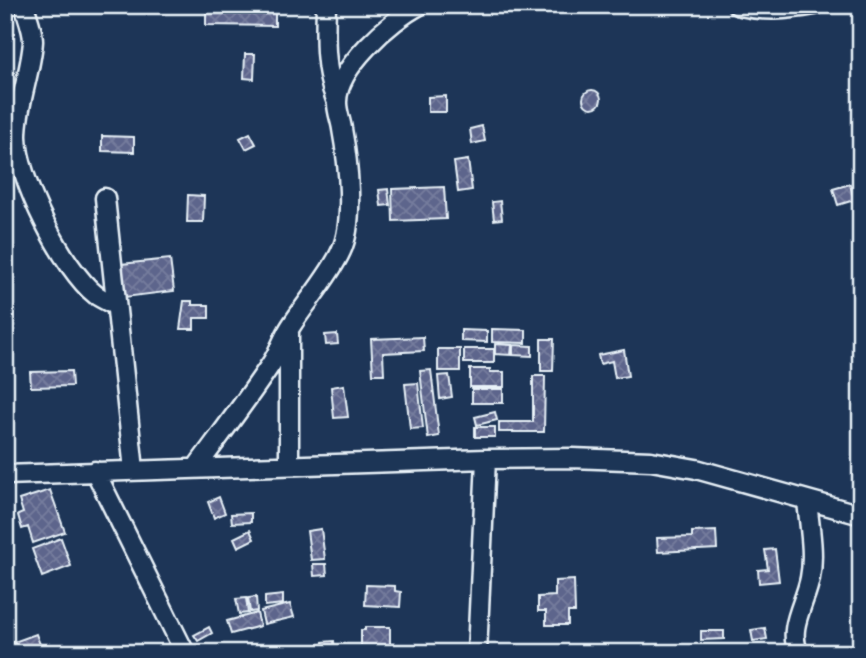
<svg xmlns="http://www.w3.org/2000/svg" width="866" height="658" viewBox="0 0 866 658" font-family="Mynerve,sans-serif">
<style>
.building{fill:url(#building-cross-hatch);stroke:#e8f1f8;stroke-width:2}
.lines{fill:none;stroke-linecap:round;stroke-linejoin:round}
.minor-casing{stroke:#e8f1f8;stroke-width:23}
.minor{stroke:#1d3557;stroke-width:18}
</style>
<defs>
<pattern id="building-cross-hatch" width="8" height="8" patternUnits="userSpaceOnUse" patternTransform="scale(1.75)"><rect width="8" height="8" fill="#5d658c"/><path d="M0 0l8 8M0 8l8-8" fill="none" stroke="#747c9d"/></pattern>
</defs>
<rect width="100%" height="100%" fill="#1d3557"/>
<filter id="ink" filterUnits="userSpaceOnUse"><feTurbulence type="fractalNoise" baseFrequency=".0143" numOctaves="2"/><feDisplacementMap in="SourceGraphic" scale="14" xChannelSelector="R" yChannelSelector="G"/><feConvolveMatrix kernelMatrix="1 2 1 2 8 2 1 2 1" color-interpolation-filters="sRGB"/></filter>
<g filter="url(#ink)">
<path class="building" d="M206 5H275V26L206 25Z
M245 54H255L254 79 244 78Z
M583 99a9 9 0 1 1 18 0a9 9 0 1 1-18 0Z
M446 96V112H428V97Z
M482 126 485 141 472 144 470 129Z
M250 133 256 144 246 149 240 138Z
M102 136 134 137V152L102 151Z
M468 160 472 190 458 192 454 162Z
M850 184 854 200 838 205 833 189Z
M444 187 446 219 393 221 392 189Z
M388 189 390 205 381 206 379 190Z
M188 195 204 196 203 222H187Z
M500 201 502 219 494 220 492 202Z
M170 259 174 291 125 297 121 264Z
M184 301H192V305H209V318H194V329H180Z
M492 329 526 330V343L492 342Z
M461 330 487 331V342L461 341Z
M337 334 338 344 326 345 325 335Z
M423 337 424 351 383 353 384 374H373L371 339Z
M541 339H554L553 371H541Z
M495 344 512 345 511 355 495 354Z
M513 345 532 346V356L513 355Z
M438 349H460V371H438Z
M464 349H494V363H464Z
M624 350 628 376 615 378 612 361 600 364 598 355Z
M470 369H490V372H504V387H470Z
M431 370 439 436 428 438 420 371Z
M71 371 72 386 31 387 30 372Z
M449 375 452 397 440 399 438 376Z
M533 376H545L544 432H499V422H533Z
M418 383 423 428 410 429 405 384Z
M344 385 348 417 334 418 331 387Z
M472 389H503V403H472Z
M495 412 497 420 477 425 475 417Z
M475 427H495V437H475Z
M50 490 65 532 33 543 28 527 22 529 18 515 23 513 19 500Z
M219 497 225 513 214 518 208 502Z
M251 513V522L232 523 231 514Z
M321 529 325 559 311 560 307 531Z
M250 530 254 539 238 547 234 538Z
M716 531 717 549 658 552 657 538 692 537V532Z
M61 538 71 566 42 577 32 549Z
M775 549 779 581 759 583 758 570 768 569 765 550Z
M313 564H326L327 575 314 576Z
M574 580 575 612H568V625H546V611H538V597L555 596V581Z
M366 585 395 586V591L401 592 400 607 365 605Z
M283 595V604L265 606V597Z
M256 597 257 611 250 612 248 598Z
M246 598 248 613 239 614 236 599Z
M290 604 294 617 264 624 261 611Z
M257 613 260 626 231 634 227 621Z
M209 627 212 633 198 641 194 635Z
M365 627H390V644H405V653H361V630H365Z
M765 628 767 639 753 641 751 630Z
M701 631H724V639L701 640Z
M36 634 41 647 18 653 14 642Z
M334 641 335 653H324L323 642Z"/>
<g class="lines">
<g class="minor-casing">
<path id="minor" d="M24 5C27 16 33 30 33 41 31 73 17 104 17 136 17 178 63 269 96 295 102 299 109 302 115 305
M326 5C325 38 324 70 336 100
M737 5C764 12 787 10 815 5
M105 198 134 470
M289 333V465
M196 468C221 434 247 400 271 364 279 352 283 338 291 326 305 304 331 274 341 251 355 222 348 161 342 129 341 121 337 112 337 103 336 68 391 20 420 5
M95 471 185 653
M5 475 486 459 572 458 651 461 696 469 861 515
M477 653 486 459
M799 653C786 629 806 602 810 578 815 553 809 525 807 500"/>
</g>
<use href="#minor" class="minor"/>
</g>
</g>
<rect width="866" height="658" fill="none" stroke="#1d3557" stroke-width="28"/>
<rect x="14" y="14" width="838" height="630" fill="none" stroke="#e8f1f8" stroke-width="2.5" filter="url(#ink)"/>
</svg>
